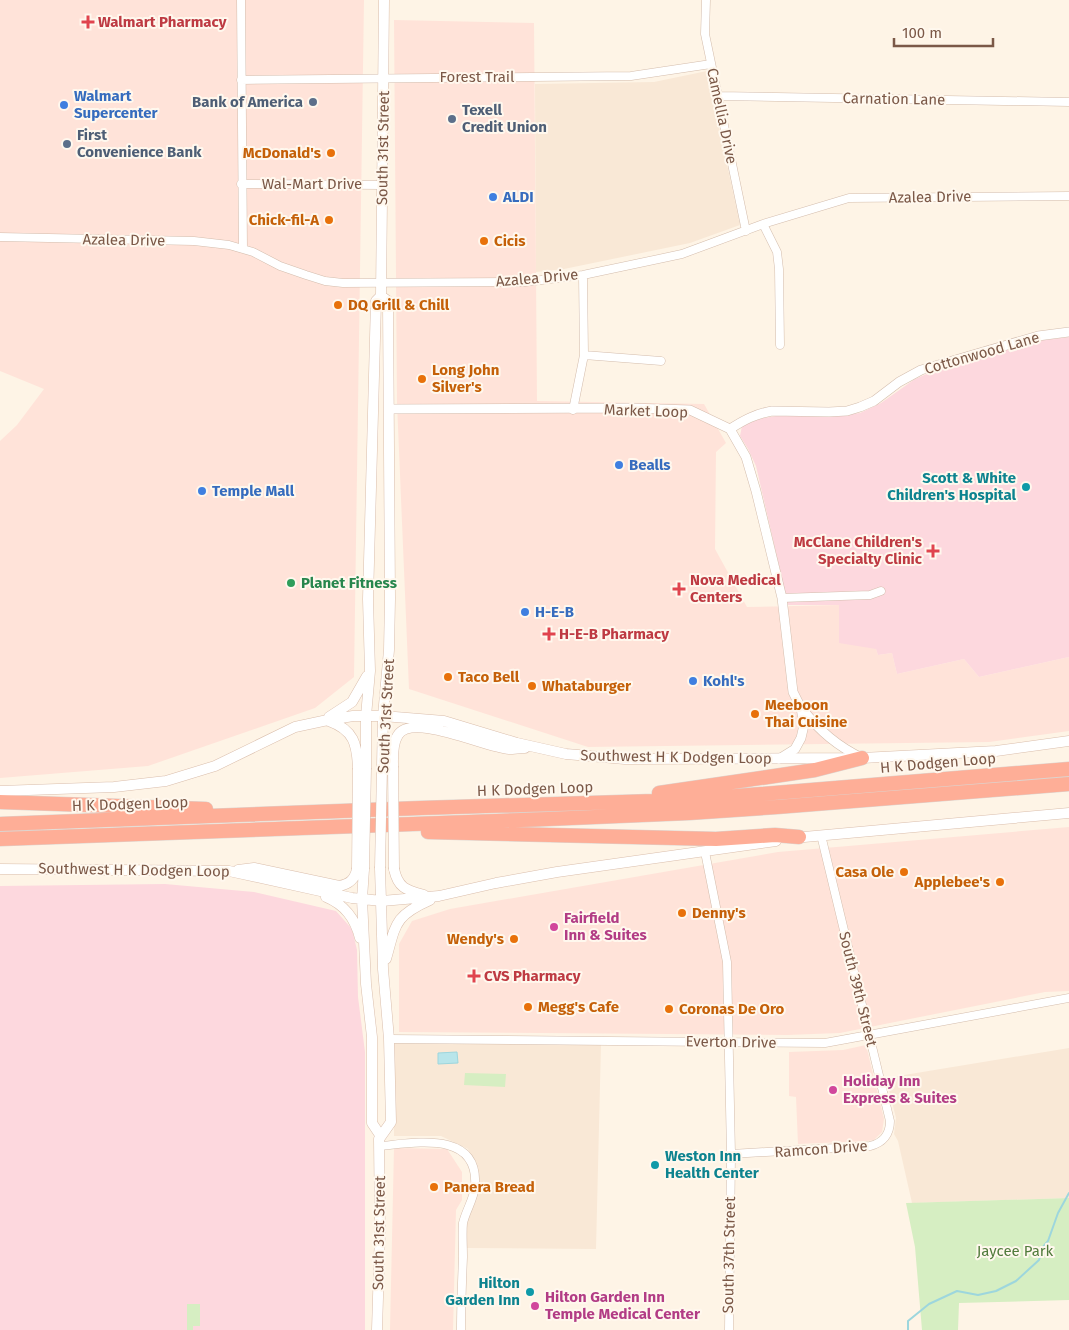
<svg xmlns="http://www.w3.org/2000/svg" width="1069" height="1330" viewBox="0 0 1069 1330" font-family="'Fira Sans',sans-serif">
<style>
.residential{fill:#f9e8d6}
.commercial{fill:#ffe3d9}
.medical{fill:#fdd8de}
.green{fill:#d6eec2}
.water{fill:#b8e5ea;stroke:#9dd6dd}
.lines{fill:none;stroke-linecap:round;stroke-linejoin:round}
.stream{stroke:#9dd6dd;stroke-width:2}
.minor-casing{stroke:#d4bdad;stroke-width:9}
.tertiary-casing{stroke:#d4bdad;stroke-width:10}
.secondary-casing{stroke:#dabeac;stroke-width:11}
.motorway-casing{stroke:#ddd4cf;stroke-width:15}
.minor{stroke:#fff;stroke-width:8}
.tertiary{stroke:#fff;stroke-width:9}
.secondary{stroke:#fff;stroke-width:10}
.motorway{stroke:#feae97;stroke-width:14}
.secondary-bridge-casing{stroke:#dabeac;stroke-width:11;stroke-linecap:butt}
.secondary-bridge{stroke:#fff;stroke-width:10}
.health-dot{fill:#e0444e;stroke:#fff8ee;stroke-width:2}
.service-dot{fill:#5c6f8a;stroke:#fff8ee;stroke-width:2}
.shop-dot{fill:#3f7fe0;stroke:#fff8ee;stroke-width:2}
.food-dot{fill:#e8710a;stroke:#fff8ee;stroke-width:2}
.culture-dot{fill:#0f9aa8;stroke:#fff8ee;stroke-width:2}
.leisure-dot{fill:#2e9e5b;stroke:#fff8ee;stroke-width:2}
.hotel-dot{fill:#d1479c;stroke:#fff8ee;stroke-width:2}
.labels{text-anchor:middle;stroke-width:4;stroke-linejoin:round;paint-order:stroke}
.health-label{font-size:15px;font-weight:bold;fill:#be3a42;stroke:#fff8ee;text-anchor:start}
.street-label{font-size:15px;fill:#7b5847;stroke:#fff8ee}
.shop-label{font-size:15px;font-weight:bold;fill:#366cbe;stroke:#fff8ee;text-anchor:start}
.service-label{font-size:15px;font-weight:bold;fill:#4e5e75;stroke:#fff8ee;text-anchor:start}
.food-label{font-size:15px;font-weight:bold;fill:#c56008;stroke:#fff8ee;text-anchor:start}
.culture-label{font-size:15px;font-weight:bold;fill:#0d838f;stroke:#fff8ee;text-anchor:end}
.leisure-label{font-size:15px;font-weight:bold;fill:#27864d;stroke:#fff8ee;text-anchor:start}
.hotel-label{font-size:15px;font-weight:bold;fill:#b23c85;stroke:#fff8ee;text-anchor:start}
.park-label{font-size:15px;fill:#517b3c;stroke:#fff8ee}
</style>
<rect width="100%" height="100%" fill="#fef4e6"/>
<path class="residential" d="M707 71 740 225 690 243 564 269 536 272 535 84 654 82Z
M394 1042 601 1044 596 1249 466 1248V1223L477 1174 468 1149 441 1136H394Z
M1069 1048V1198L912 1203 898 1141 894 1134 896 1118 886 1078Z"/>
<path class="commercial" d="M0 0H364L354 677 315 708 148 766 0 778V441L17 425 44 389 0 371Z
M394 20 534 23 537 401 704 404 726 443 716 452 715 549 747 607 839 605 876 649 878 655 892 653 897 674 964 659 979 677 1069 657V731L989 742 588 747 409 689 397 403Z
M1069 827V991L1045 992 840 1033 787 1035 399 1032V944L412 921 450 909 778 852Z
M866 1045 884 1119 882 1132 874 1140 867 1141 798 1144 796 1097 789 1096V1052L843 1050Z
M394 1148 447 1149 462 1172V1200L456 1210 453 1330H390Z"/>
<path class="medical" d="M1069 337V657L979 677 964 659 897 674 892 653 878 655 876 649 839 643V605H788L756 466 748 449 740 436 742 426 758 419 776 416H831L860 413 881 403 915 379 936 370 1043 340Z
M165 884 254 892 336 911 352 929 357 950 358 997 365 1052V1330H0V886Z"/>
<path class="green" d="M465 1073 506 1074 505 1087 464 1085Z
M1069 1198V1300L959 1303 958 1330H922L915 1247 906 1203Z
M187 1304H200V1326H193V1330H187Z"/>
<path class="water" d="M457 1052 458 1063 438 1064V1053Z"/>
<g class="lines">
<path class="stream" d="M908 1330V1321L929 1304 957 1291 978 1295 996 1291 1016 1281 1039 1260 1043 1247 1048 1241 1058 1213 1069 1193"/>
<g class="minor-casing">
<path id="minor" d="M241 0 243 249
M706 0 705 34 746 231
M241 80 631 76 711 64
M719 96 1069 102
M241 184 382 185
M763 224 777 252 779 269 780 345
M0 237 194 241 229 245 253 252 280 266 306 275 325 281 343 283 525 282 583 275 682 254 763 224 849 198 1069 196
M584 355 661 361
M573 410 584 355 583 275
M782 598 870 595 881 591
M705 852 727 962 731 1154 729 1330
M389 1039 825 1043 1069 998
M380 1146C415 1143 479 1130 475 1186 474 1199 466 1210 463 1223 462 1233 463 1246 463 1257 462 1281 461 1306 461 1330
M731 1154 870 1146C883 1143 890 1134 890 1121L821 835"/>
</g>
<g class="tertiary-casing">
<path id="tertiary" d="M389 409 631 408 690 410 730 429 746 457 756 491 782 598 793 692 801 708 804 725 801 738 795 749 779 759
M730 429C744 420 755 414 772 411L829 412 847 411 860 407 874 401 899 382 921 370 1038 336 1069 332
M803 710C820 731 837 746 862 758"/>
</g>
<g class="secondary-casing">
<path id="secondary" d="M381 296 388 301 390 599 389 650 383 716 382 767
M329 717 352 702 367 676
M329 721C354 730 357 744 358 768
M393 766C393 757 392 744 398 735 412 712 487 748 509 749 514 749 520 748 525 748
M366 768V716L370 671 368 599 376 301 381 296 384 0
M0 791 114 787 166 781 215 766 295 727 323 721 353 716H383L444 721 517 743 566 754 625 759 862 758 996 751 1069 741
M793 838 1069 813
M0 869 229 871 352 898 382 901 439 896 496 883 557 872 776 841
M364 869 362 899 366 984 372 1037V1123L380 1135
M394 869C398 888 406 890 424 895
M238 870 254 868 339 886C350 884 355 879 357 869
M326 897C345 905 355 918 360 938
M386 959C396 924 394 916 430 900
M377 1330 380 1232 379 1139 391 1122 389 1039 383 969 380 868"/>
</g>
<g class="motorway-casing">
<path id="motorway" d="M659 793 815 770 862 758
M0 802 206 809
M0 824 421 808 687 800 1069 769
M428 832 716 839 775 835 799 837
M0 839 548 819 689 813 777 807 1069 784"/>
</g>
<use href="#minor" class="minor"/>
<use href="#tertiary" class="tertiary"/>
<use href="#secondary" class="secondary"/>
<use href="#motorway" class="motorway"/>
<g class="secondary-bridge-casing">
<path id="secondary-bridge" d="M393 766 394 869
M380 868 382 767
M357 869 358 768
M364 869 366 768"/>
</g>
<use href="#secondary-bridge" class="secondary-bridge"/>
</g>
<g class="health-dot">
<path d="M85.5 14.5h5v5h5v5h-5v5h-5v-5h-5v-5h5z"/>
<path d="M930.5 543.5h5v5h5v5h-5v5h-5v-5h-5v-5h5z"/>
<path d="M676.5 581.5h5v5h5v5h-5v5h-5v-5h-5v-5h5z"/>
<path d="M546.5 626.5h5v5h5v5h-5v5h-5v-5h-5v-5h5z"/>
<path d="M471.5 968.5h5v5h5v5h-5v5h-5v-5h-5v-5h5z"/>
</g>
<g class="service-dot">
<circle cx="313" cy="102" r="5"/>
<circle cx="452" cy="119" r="5"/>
<circle cx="67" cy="144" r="5"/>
</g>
<g class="shop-dot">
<circle cx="64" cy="105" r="5"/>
<circle cx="493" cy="197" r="5"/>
<circle cx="619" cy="465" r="5"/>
<circle cx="202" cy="491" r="5"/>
<circle cx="525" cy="612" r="5"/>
<circle cx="693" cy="681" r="5"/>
</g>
<g class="food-dot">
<circle cx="331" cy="153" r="5"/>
<circle cx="329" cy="220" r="5"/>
<circle cx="484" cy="241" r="5"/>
<circle cx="338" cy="305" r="5"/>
<circle cx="422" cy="379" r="5"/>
<circle cx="448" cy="677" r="5"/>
<circle cx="532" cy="686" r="5"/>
<circle cx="755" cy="714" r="5"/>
<circle cx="904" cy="872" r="5"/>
<circle cx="1000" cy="882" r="5"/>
<circle cx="682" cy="913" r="5"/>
<circle cx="514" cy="939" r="5"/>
<circle cx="528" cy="1007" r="5"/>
<circle cx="669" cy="1009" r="5"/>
<circle cx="434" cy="1187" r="5"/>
</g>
<g class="culture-dot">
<circle cx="1026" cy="487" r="5"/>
<circle cx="655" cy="1165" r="5"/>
<circle cx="530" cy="1292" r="5"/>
</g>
<circle class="leisure-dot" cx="291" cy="583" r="5"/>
<g class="hotel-dot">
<circle cx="554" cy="927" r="5"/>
<circle cx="833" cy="1090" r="5"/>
<circle cx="535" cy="1306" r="5"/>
</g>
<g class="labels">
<g class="health-label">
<text x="98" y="27">Walmart Pharmacy</text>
<text x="922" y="547" text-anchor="end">McClane Children's<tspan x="922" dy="17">Specialty Clinic</tspan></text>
<text x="690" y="585">Nova Medical<tspan x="690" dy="17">Centers</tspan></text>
<text x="559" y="639">H-E-B Pharmacy</text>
<text x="484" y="981">CVS Pharmacy</text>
</g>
<g class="street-label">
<text x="477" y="82">Forest Trail</text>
<text transform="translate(894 99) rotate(1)" y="5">Carnation Lane</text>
<text transform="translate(722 116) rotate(78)" y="5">Camellia Drive</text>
<text transform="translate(383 148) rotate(-89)" y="5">South 31st Street</text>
<text x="312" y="189">Wal-Mart Drive</text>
<text transform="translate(930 197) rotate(-1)" y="5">Azalea Drive</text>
<text transform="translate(124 240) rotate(1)" y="5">Azalea Drive</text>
<text transform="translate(537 278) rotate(-5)" y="5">Azalea Drive</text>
<text transform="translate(982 353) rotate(-16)" y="5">Cottonwood Lane</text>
<text transform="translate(646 411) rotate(2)" y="5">Market Loop</text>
<text transform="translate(386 716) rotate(-87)" y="5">South 31st Street</text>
<text transform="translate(676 757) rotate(1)" y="5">Southwest H K Dodgen Loop</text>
<text transform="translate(938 763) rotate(-5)" y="5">H K Dodgen Loop</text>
<text transform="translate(535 789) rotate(-2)" y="5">H K Dodgen Loop</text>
<text transform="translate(130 804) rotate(-2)" y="5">H K Dodgen Loop</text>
<text transform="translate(134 870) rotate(1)" y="5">Southwest H K Dodgen Loop</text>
<text transform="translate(858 989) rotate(76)" y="5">South 39th Street</text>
<text transform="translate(731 1042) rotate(1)" y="5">Everton Drive</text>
<text transform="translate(821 1149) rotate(-4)" y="5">Ramcon Drive</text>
<text transform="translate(379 1233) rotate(-89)" y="5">South 31st Street</text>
<text transform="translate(729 1255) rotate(-89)" y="5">South 37th Street</text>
</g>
<g class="shop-label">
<text x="74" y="101">Walmart<tspan x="74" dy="17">Supercenter</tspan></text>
<text x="503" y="202">ALDI</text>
<text x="629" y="470">Bealls</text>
<text x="212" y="496">Temple Mall</text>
<text x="535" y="617">H-E-B</text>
<text x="703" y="686">Kohl's</text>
</g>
<g class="service-label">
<text x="303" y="107" text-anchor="end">Bank of America</text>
<text x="462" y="115">Texell<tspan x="462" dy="17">Credit Union</tspan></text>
<text x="77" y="140">First<tspan x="77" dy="17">Convenience Bank</tspan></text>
</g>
<g class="food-label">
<text x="321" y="158" text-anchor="end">McDonald's</text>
<text x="319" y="225" text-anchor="end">Chick-fil-A</text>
<text x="494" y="246">Cicis</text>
<text x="348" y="310">DQ Grill &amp; Chill</text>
<text x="432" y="375">Long John<tspan x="432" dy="17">Silver's</tspan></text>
<text x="458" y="682">Taco Bell</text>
<text x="542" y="691">Whataburger</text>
<text x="765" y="710">Meeboon<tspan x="765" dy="17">Thai Cuisine</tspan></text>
<text x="894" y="877" text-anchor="end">Casa Ole</text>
<text x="990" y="887" text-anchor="end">Applebee's</text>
<text x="692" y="918">Denny's</text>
<text x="504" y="944" text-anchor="end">Wendy's</text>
<text x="538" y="1012">Megg's Cafe</text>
<text x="679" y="1014">Coronas De Oro</text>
<text x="444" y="1192">Panera Bread</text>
</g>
<g class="culture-label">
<text x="1016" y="483">Scott &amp; White<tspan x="1016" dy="17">Children's Hospital</tspan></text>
<text x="665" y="1161" text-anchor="start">Weston Inn<tspan x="665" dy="17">Health Center</tspan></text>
<text x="520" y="1288">Hilton<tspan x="520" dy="17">Garden Inn</tspan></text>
</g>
<g class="leisure-label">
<text x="301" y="588">Planet Fitness</text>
</g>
<g class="hotel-label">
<text x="564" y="923">Fairfield<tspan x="564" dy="17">Inn &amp; Suites</tspan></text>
<text x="843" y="1086">Holiday Inn<tspan x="843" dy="17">Express &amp; Suites</tspan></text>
<text x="545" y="1302">Hilton Garden Inn<tspan x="545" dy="17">Temple Medical Center</tspan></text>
</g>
<g class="park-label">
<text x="1015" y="1256">Jaycee Park</text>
</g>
</g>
<path d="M894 38v8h99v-8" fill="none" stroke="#7b5847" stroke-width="2.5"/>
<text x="902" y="38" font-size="15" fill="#7b5847" stroke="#fff8ee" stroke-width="4" paint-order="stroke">100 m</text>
</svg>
